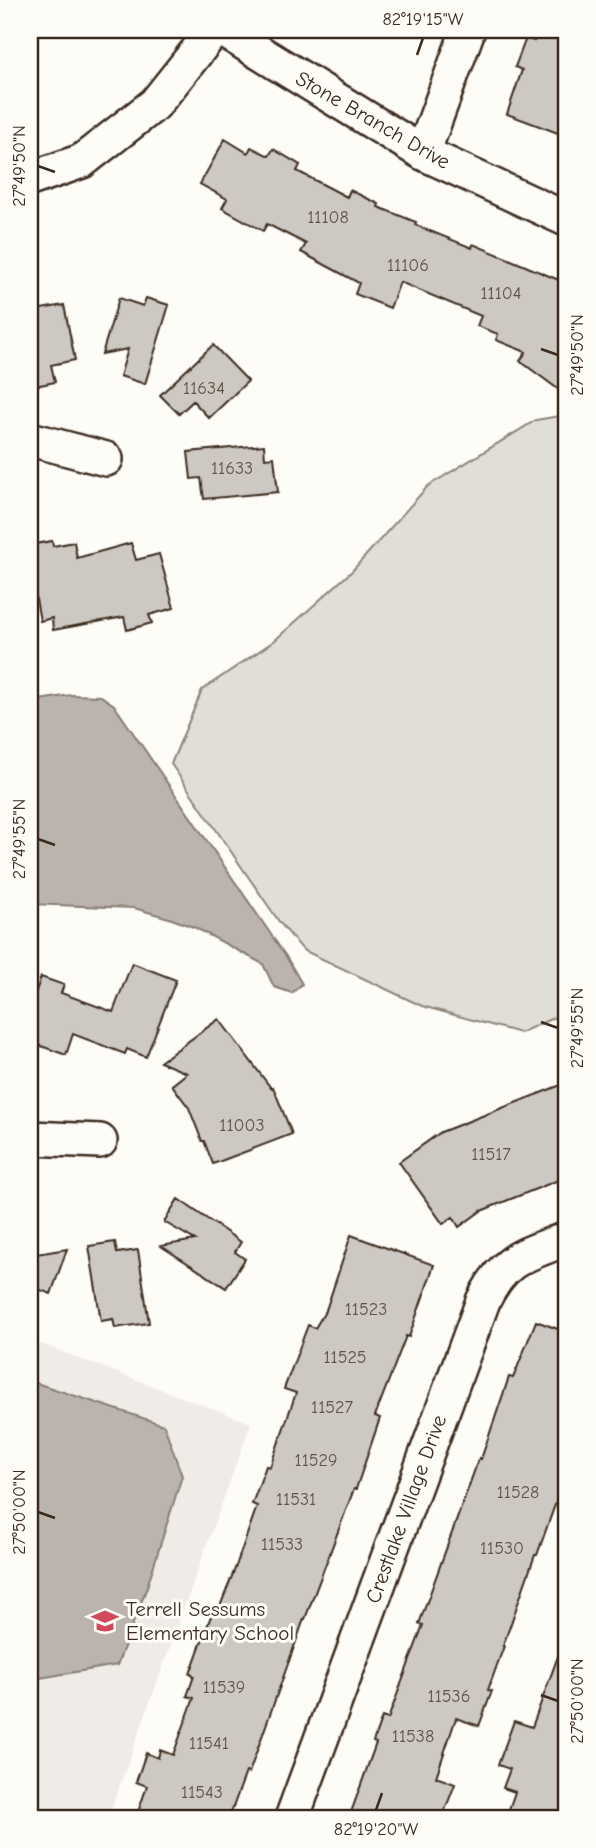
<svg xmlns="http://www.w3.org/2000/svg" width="596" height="1848" viewBox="0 0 596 1848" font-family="'Comic Neue',sans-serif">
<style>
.built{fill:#efece7}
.green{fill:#e1ded7;stroke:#8e847a;stroke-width:2}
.water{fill:#bbb4ad;stroke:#887d74;stroke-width:2}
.building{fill:#cdc8c2;stroke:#3b2a1e;stroke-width:2}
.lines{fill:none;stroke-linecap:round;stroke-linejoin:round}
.minor-casing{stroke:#3b2a1e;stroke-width:38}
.minor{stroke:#fdfcf7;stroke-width:33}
.ticks{fill:none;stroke:#3b2a1e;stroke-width:2.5}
.labels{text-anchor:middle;stroke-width:6;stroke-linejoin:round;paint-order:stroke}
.number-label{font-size:18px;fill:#605247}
.street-label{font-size:21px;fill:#3b2a1e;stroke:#fdfcf7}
.poi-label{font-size:21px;fill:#3b2a1e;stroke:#fdfcf7;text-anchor:start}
.neatline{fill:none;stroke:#3b2a1e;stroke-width:2.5}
.ticks-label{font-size:18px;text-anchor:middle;fill:#3b2a1e}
</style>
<rect width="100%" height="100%" fill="#fdfcf7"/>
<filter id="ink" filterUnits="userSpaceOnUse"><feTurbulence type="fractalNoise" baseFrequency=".0143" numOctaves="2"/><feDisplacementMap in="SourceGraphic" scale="14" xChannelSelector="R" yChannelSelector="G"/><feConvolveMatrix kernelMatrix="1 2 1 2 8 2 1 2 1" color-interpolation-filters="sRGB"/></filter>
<g filter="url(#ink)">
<path class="built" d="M30 1340 251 1423 108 1818H30Z"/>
<path class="green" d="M566 415V1012L520 1033 422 1006 303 950 280 923 171 764 202 690 274 641 352 571 428 486 536 420Z"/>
<path class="water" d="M71 695 101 696 114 705 287 958 302 984 292 993 274 987 263 964 196 928 169 918 134 908 30 904V711L39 700Z
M30 1381 164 1425 182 1476 147 1587 117 1665 40 1678 30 1674Z"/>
<path class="building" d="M538 30H566V136L507 114 522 70 515 67 526 38 534 41Z
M225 139 248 153 251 147 269 156 273 149 300 165 297 171 347 197 350 190 379 204 378 207 416 222 415 225 472 248 473 244 566 283V395L520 361 526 352 496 340 498 334 477 326 481 316 400 282 390 308 355 294 359 283 301 252 306 244 267 224 263 231 222 208 227 199 200 184Z
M119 298 143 306 146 298 169 305 145 384 120 376 128 349 102 354Z
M64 305 75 360 51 365 55 382 30 387V311Z
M213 345 248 381 209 418 193 401 179 414 160 395Z
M264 445 265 458 274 457 278 492 204 499 201 478 191 479 188 452Z
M52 541 53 546 74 542 77 558 131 543 136 560 159 554 174 608 149 615 152 623 127 630 124 617 53 630 52 618 40 621 30 566V545Z
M132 963 176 980 146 1057 127 1049 125 1054 73 1034 66 1055 30 1042V1008L41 977 64 985 61 993 113 1012Z
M219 1019 271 1088 273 1087 292 1134 213 1164 204 1141H202L189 1108 172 1085 187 1073 160 1062Z
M566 1083V1177L481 1211 459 1227 453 1217 443 1224 399 1162 441 1132Z
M178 1199 241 1242 235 1252 245 1259 226 1288 161 1246 195 1240 164 1222Z
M351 1235 434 1265 409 1337 406 1336 375 1416 380 1418 356 1489H354L305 1619H304L249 1773 246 1772 229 1818H136L147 1786 136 1782 146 1753 158 1758 160 1750 173 1755 194 1698 187 1696 194 1676 190 1674 212 1613 217 1614 236 1566 257 1506 252 1504 266 1466 270 1467 296 1393 284 1389 308 1325 315 1328 326 1310Z
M115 1242 117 1253 138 1250 149 1323 115 1328 113 1319 101 1321 89 1246Z
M67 1249 51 1294 30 1286V1255Z
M536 1321 566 1332V1474L537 1555H535L503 1646H504L488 1690 492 1691 479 1726 456 1718 436 1777 455 1784 442 1818H349L376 1743 373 1742 382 1717 388 1719 423 1625 419 1624 479 1458 481 1459 509 1377 513 1378Z
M564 1640H566V1818H506L515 1792 503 1788 510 1769 498 1765 514 1721 532 1727Z"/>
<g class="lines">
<g class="minor-casing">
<path id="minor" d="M223 30 423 153 566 219
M423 153 468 30
M30 179 82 161 155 104 214 30
M30 441 34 440 106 459
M30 1138 100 1141
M292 1818 483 1301C505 1257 523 1256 566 1239"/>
</g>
<use href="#minor" class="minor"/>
</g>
</g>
<path class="ticks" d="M417 55 423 38M38 166 55 172M541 349 558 355M38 839 55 845M541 1022 558 1028M38 1512 55 1518M541 1695 558 1701M376 1810 382 1793"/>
<defs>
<g id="school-bare" transform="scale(2.1)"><path d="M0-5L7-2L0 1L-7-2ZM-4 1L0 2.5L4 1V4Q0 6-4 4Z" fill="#d1495b" stroke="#fdfcf7" stroke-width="2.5" paint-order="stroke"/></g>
</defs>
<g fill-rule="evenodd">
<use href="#school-bare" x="105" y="1621"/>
</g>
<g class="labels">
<g class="number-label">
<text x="328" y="223">11108</text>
<text x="408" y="271">11106</text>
<text x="501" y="299">11104</text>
<text x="204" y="394">11634</text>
<text x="232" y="474">11633</text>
<text x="242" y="1131">11003</text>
<text x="491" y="1160">11517</text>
<text x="366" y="1315">11523</text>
<text x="345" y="1363">11525</text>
<text x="332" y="1413">11527</text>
<text x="316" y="1466">11529</text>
<text x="518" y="1498">11528</text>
<text x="296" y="1505">11531</text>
<text x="282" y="1550">11533</text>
<text x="502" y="1554">11530</text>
<text x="224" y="1693">11539</text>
<text x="449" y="1702">11536</text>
<text x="413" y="1742">11538</text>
<text x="209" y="1749">11541</text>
<text x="202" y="1798">11543</text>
</g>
<g class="street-label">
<text transform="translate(373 120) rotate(30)" y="7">Stone Branch Drive</text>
<text transform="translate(406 1509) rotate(-70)" y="7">Crestlake Village Drive</text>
</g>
<g class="poi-label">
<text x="126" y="1616">Terrell Sessums<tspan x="126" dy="24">Elementary School</tspan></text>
</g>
</g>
<rect width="596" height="1848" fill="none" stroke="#fdfcf7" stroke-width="77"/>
<rect x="38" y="38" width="520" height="1772" class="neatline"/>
<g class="ticks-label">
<text x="423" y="25">82°19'15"W</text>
<text transform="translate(19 166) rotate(-90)" y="6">27°49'50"N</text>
<text transform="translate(577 355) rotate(-90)" y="6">27°49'50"N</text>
<text transform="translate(19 839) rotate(-90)" y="6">27°49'55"N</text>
<text transform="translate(577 1028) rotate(-90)" y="6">27°49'55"N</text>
<text transform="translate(19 1512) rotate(-90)" y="6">27°50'00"N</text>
<text transform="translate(577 1701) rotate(-90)" y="6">27°50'00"N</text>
<text x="376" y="1835">82°19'20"W</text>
</g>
</svg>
